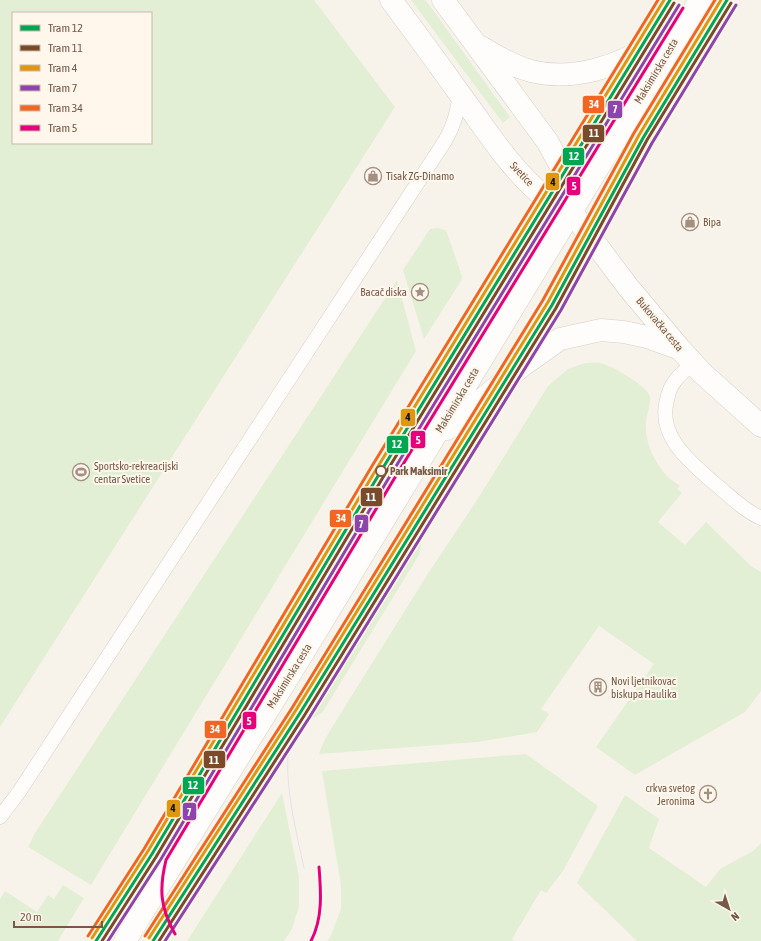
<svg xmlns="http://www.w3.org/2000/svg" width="761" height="941" viewBox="0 0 761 941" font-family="'Asap Condensed',sans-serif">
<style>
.green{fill:#e3efd4;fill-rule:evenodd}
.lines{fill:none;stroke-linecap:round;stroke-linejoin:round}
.service-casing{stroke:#d6cec6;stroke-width:15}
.secondary-casing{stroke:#d7cec6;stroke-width:23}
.service{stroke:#fefdfc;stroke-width:14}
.secondary{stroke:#fefdfc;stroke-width:22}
.tram{stroke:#e5e2e5;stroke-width:1}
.tram-1-casing{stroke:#fff7ec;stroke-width:6}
.tram-2-casing{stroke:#fff7ec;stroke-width:6}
.tram-3-casing{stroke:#fff7ec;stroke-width:6}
.tram-4-casing{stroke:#fff7ec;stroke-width:6}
.tram-5-casing{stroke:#fff7ec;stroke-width:6}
.tram-6-casing{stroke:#fff7ec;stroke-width:6}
.tram-1{stroke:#00a651;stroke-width:3}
.tram-2{stroke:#7a4b2a;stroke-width:3}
.tram-3{stroke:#de970e;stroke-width:3}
.tram-4{stroke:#8e44ad;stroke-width:3}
.tram-5{stroke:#f26522;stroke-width:3}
.tram-6{stroke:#e5007d;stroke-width:3}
.stop-dot{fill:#fff7ec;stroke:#785948;stroke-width:2}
.labels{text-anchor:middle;stroke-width:4;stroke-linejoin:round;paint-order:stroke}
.street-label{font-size:11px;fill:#785948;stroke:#fff7ec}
.poi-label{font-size:11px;fill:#785948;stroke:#fff7ec;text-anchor:start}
.stop-label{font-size:11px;font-weight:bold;fill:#785948;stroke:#fff7ec;text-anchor:start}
.line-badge{stroke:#fff7ec;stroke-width:1.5}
.badge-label{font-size:11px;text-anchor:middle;font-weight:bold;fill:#fff}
.pale-badge-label{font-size:11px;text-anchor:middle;font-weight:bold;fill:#111}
</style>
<rect width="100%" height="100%" fill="#f7f3ea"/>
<path class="green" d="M0 0H314L395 107 0 727ZM13 13H151V143H13Z
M411 0H425L430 6 510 117 503 123Z
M438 228 445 230 447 233 462 276 461 281 424 339 403 270 430 229Z
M397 280 416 351 91 885 28 847 35 833Z
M585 363C589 363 596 362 600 363 611 365 648 386 650 397 651 404 647 414 646 421 644 441 654 462 668 477 671 480 676 483 680 486L677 489 682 493 658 522 685 545 706 522 751 566 761 572V691L745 712 635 775 596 747 654 664 599 626 541 709 549 714 537 732 478 742 319 754 323 743 331 729 429 572 475 503 548 386 568 369Z
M420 542 421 548 419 555 322 713 315 717H306L402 564Z
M526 754 598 806 563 871 546 893 541 890 512 939 515 941H327L331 935 341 909V885L322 771Z
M282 793 299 877V906L292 929 284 941H187Z
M625 795 659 819 649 848 706 887 720 869 753 851 761 843V941H637L577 883Z
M63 885 84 898 58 941H0V899L5 891 37 912 48 895 54 899Z"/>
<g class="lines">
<g class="service-casing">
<path id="service" d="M693 363C687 369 680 374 675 381 671 386 668 394 667 400 657 436 690 462 714 483 729 495 743 510 761 518
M0 817 19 792 445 141C454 126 457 112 460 95"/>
</g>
<g class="secondary-casing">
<path id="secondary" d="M391 0C414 31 437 62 459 93 486 129 511 171 547 199 554 205 563 208 571 211
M443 0 547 141 564 172 568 184 571 196V211
M481 47C497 57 513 66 531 71 570 81 618 68 651 44 662 37 672 28 682 19
M571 211 628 287 680 349 701 372 761 426
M447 429 523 365 560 339 601 330 624 332 647 337 680 349
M125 941 300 658 700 0"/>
</g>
<use href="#service" class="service"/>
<use href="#secondary" class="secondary"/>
<path class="tram" d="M300 713C297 720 293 728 291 736 281 774 296 830 304 868"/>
<g class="tram-1-casing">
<path id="tram-1" d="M96 941 152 854 381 471 670 0
M153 941 300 713 552 305 643 138 727 0"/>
</g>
<g class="tram-2-casing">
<path id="tram-2" d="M102 941 156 857 385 474 674 3
M159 941 304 716 556 308 647 140 731 3"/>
</g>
<g class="tram-3-casing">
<path id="tram-3" d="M92 938 148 851 377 468 664 0
M149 938 296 710 548 302 639 135 721 0"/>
</g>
<g class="tram-4-casing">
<path id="tram-4" d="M108 941 161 859 390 476 679 5
M165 941 309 718 561 310 652 143 736 5"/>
</g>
<g class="tram-5-casing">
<path id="tram-5" d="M88 936 144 849 372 466 658 0
M145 936 292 708 543 300 634 133 715 0"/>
</g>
<g class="tram-6-casing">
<path id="tram-6" d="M175 934C160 907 159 889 166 860L394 479 683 8
M311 941C323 918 321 892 319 867"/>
</g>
<use href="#tram-1" class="tram-1"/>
<use href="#tram-2" class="tram-2"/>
<use href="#tram-3" class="tram-3"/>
<use href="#tram-4" class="tram-4"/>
<use href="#tram-5" class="tram-5"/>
<use href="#tram-6" class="tram-6"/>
</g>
<defs>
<g id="shop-ring" transform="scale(0.9)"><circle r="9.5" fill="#fff7ec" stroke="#a48f81" stroke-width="1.5"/><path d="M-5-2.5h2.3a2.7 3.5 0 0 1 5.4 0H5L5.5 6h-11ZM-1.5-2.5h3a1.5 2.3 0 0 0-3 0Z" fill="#a48f81"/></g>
<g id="sight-ring" transform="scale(0.9)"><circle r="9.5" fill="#fff7ec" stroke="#a48f81" stroke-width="1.5"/><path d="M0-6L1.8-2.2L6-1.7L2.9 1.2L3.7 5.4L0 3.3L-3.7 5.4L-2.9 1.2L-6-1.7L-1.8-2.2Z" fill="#a48f81"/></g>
<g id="stadium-ring" transform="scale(0.9)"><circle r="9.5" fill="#fff7ec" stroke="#a48f81" stroke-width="1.5"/><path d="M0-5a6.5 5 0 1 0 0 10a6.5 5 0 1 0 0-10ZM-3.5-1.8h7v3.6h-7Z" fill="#a48f81"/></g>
<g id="building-ring" transform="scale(0.9)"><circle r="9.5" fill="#fff7ec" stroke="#a48f81" stroke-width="1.5"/><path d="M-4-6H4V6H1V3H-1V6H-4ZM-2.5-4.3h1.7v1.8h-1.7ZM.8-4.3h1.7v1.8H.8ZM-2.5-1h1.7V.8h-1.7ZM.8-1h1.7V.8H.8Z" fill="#a48f81"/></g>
<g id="church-ring" transform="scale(0.9)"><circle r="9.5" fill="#fff7ec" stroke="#a48f81" stroke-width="1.5"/><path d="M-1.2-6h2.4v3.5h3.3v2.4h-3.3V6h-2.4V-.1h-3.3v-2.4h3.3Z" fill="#a48f81"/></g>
</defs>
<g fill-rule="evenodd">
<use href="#shop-ring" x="373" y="176"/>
<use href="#shop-ring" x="690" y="222"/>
<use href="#sight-ring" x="420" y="292"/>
<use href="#stadium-ring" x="81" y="472"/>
<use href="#building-ring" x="598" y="687"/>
<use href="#church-ring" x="708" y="794"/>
</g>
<circle class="stop-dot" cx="381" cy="471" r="5"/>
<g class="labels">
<g class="street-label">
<text transform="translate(656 71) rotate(-59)" y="4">Maksimirska cesta</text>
<text transform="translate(522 174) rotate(47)" y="4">Svetice</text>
<text transform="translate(660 324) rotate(50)" y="4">Bukovačka cesta</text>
<text transform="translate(457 400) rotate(-59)" y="4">Maksimirska cesta</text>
<text transform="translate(289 676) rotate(-58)" y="4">Maksimirska cesta</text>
</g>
<g class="poi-label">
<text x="386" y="180">Tisak ZG-Dinamo</text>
<text x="703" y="226">Bipa</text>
<text x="407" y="296" text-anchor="end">Bacač diska</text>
<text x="94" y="470">Sportsko-rekreacijski<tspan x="94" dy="13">centar Svetice</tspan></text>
<text x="611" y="685">Novi ljetnikovac<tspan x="611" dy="13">biskupa Haulika</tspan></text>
<text x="695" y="792" text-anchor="end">crkva svetog<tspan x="695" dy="13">Jeronima</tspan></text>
</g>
<g class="stop-label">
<text x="390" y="475">Park Maksimir</text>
</g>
</g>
<g class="line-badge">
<rect x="582" y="95" width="23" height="19" rx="4" fill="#f26522"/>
<rect x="607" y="100" width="16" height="19" rx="4" fill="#8e44ad"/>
<rect x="582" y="124" width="23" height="19" rx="4" fill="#7a4b2a"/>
<rect x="562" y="147" width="23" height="19" rx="4" fill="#00a651"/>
<rect x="545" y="172" width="15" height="19" rx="4" fill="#de970e"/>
<rect x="566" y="176" width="15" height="20" rx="4" fill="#e5007d"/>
<rect x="400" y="408" width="16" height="19" rx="4" fill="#de970e"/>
<rect x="410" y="430" width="16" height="19" rx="4" fill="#e5007d"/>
<rect x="386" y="435" width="23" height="19" rx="4" fill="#00a651"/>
<rect x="360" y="487" width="23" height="20" rx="4" fill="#7a4b2a"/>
<rect x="329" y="509" width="23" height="19" rx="4" fill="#f26522"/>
<rect x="354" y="514" width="15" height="19" rx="4" fill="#8e44ad"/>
<rect x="242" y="711" width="15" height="19" rx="4" fill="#e5007d"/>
<rect x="204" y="720" width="23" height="19" rx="4" fill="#f26522"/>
<rect x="203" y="750" width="23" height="19" rx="4" fill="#7a4b2a"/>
<rect x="182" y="776" width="23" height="19" rx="4" fill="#00a651"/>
<rect x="166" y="799" width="15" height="19" rx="4" fill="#de970e"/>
<rect x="182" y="802" width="15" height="19" rx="4" fill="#8e44ad"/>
</g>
<g class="badge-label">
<text x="594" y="108">34</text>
<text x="615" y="113">7</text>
<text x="594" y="137">11</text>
<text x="574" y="160">12</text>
<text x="574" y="190">5</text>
<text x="418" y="444">5</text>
<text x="397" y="448">12</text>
<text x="371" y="501">11</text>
<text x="341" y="522">34</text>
<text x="361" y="528">7</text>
<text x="249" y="725">5</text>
<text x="215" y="733">34</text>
<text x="214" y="764">11</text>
<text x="193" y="789">12</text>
<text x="189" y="816">7</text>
</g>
<g class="pale-badge-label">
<text x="553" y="186">4</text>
<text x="408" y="421">4</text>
<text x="173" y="812">4</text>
</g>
<rect x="12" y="12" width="140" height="132" fill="#fff7ec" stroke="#c9b8aa"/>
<rect x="20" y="25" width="20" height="6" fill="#00a651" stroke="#c9b8aa"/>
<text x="48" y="32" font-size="12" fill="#785948">Tram 12</text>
<rect x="20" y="45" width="20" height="6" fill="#7a4b2a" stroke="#c9b8aa"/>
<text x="48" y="52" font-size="12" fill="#785948">Tram 11</text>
<rect x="20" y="65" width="20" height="6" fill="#de970e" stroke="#c9b8aa"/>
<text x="48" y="72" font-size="12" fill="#785948">Tram 4</text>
<rect x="20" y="85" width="20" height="6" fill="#8e44ad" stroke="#c9b8aa"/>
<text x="48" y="92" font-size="12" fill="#785948">Tram 7</text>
<rect x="20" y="105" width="20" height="6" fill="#f26522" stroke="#c9b8aa"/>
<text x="48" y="112" font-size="12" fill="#785948">Tram 34</text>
<rect x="20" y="125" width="20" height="6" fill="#e5007d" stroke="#c9b8aa"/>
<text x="48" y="132" font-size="12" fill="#785948">Tram 5</text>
<g transform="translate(729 909) rotate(141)" stroke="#fff7ec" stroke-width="3" paint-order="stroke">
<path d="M0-3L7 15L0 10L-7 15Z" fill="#785948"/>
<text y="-6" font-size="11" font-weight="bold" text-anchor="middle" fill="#785948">N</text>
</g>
<path d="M14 921v6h88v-6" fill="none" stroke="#785948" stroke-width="2"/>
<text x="20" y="921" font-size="12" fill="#785948" stroke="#fff7ec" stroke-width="3" paint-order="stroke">20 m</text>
</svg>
